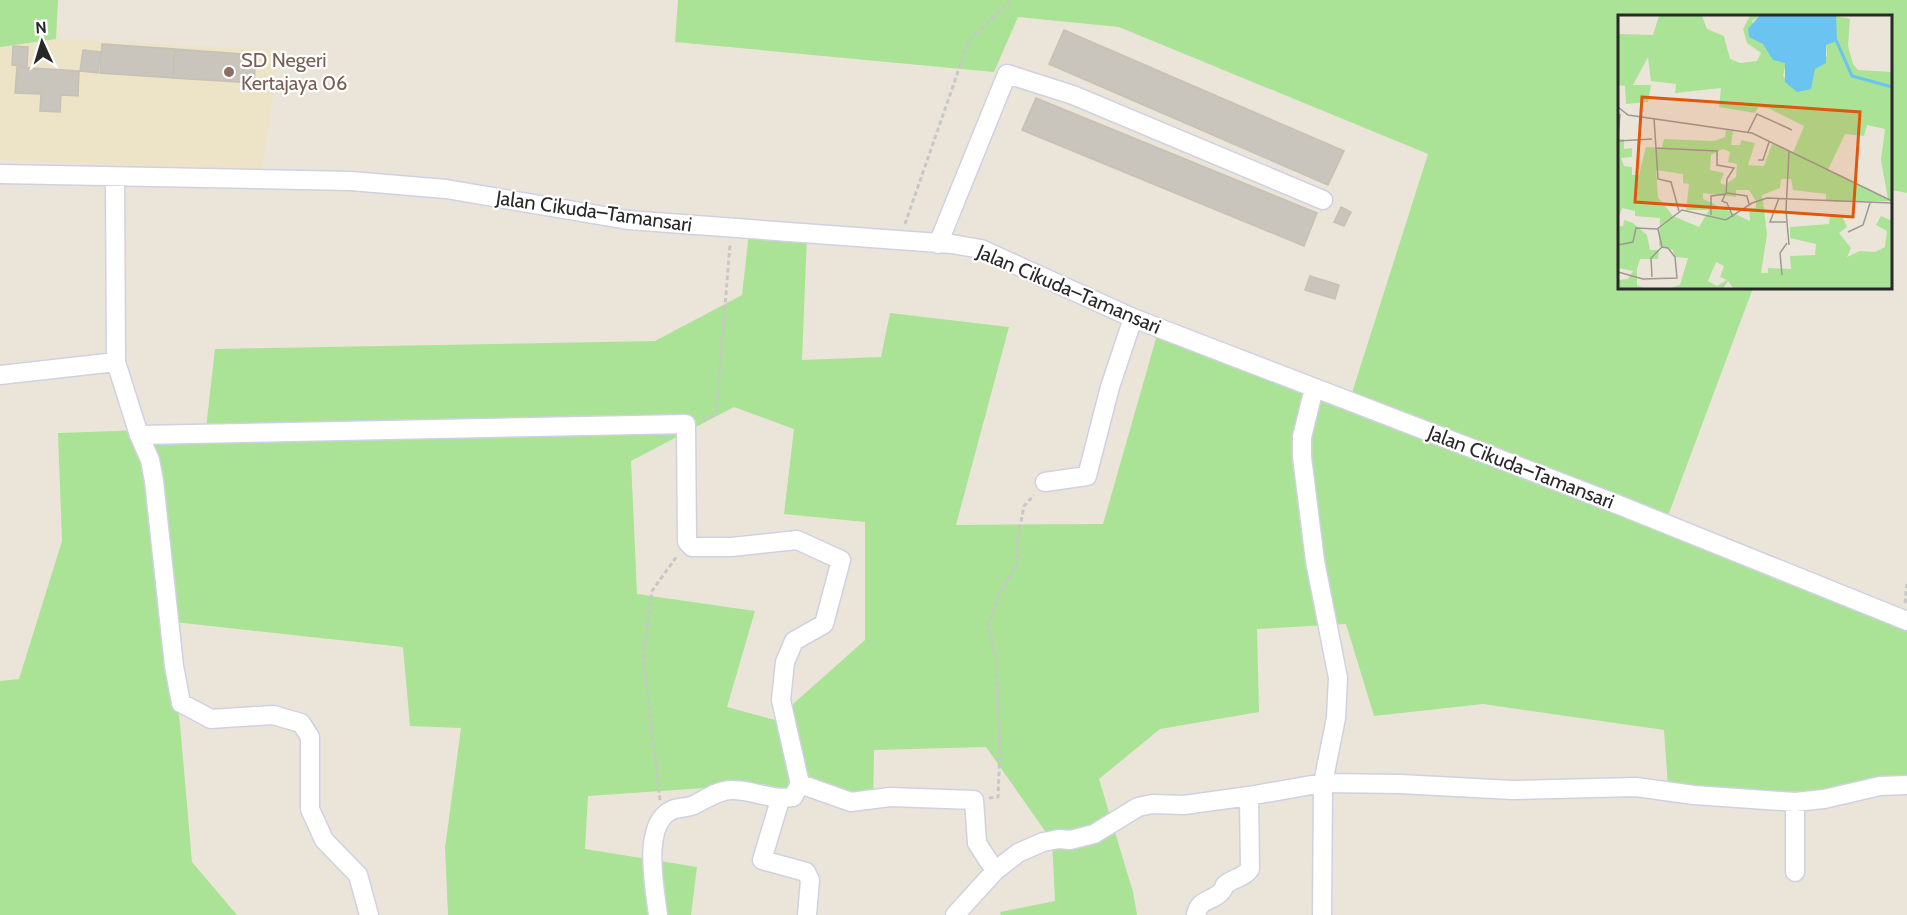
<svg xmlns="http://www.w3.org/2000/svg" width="1907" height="915" viewBox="0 0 1907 915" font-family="Cabin,sans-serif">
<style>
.education{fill:#ede4c8}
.green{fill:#aae395;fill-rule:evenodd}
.building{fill:#c9c4bc;stroke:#c6c1b3;stroke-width:1.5}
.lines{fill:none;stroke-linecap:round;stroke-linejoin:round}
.minor-casing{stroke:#cfd1e2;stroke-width:21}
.path{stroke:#c7c7c7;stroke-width:3;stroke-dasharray:4.5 3;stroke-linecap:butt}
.minor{stroke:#fff;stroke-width:18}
.education-dot{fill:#8d6e63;stroke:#fff;stroke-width:2}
.labels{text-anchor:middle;stroke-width:4.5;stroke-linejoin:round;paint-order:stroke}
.education-label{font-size:20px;fill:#785e54;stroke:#fff;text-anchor:start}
.street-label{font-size:20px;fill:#282828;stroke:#fff}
.inset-river{fill:none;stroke:#6ac3f0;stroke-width:3}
.inset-road{fill:none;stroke:#9d9992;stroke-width:1.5}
.view{fill:#de570d;fill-opacity:0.15;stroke:#de570d;stroke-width:3}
.inset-edge{fill:none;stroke:#282828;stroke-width:3}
</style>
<rect width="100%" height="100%" fill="#ebe5d9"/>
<path class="education" d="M56 39 280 50 262 171 0 160V47Z"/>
<path class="green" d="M0 0H58L56 39 0 47Z
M678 0H1907V193L1891 190 1890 16H1619V288H1753L1666 521 1907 620V785L1756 801 1668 788 1664 730 1483 704 1374 716 1346 624 1257 629 1259 712 1160 729 1099 779 1133 892 1137 915H1001L1000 912 1055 901 1052 841 986 747 874 750 873 810 763 784 588 796 585 849 697 867 691 915H448L445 848 461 728 410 726 403 647 165 621 180 724 192 862 237 915H0V681L19 679 62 541 58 433 206 428 215 349 655 341 742 295 749 233 807 236 802 360 881 357 890 313 1009 327 956 525 1103 524 1159 328 1351 396 1428 154 1119 27 1018 17 994 72 675 42ZM734 407 794 429 784 514 865 522V640L775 720 727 707 755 611 637 594 631 461Z"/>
<path class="building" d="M1064 30 1344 151 1328 185 1049 64Z
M102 44 175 49 173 78 100 73Z
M13 46 28 47 27 66 12 65Z
M175 49 256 55 254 83 173 78Z
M83 50 100 52 98 73 80 71Z
M17 67 79 71 78 96 61 95 60 112 40 111 41 94 15 93Z
M1036 98 1317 213 1304 246 1022 130Z
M1341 207 1351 212 1344 226 1334 222Z
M1310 276 1339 285 1335 299 1305 290Z"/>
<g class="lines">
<g class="minor-casing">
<path id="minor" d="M0 174 351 181 446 189 628 220 952 244 981 249 1133 318 1619 505 1907 621
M115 177 116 362 139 435 150 460 154 481 174 666 181 703 211 719 273 715 301 723 310 737V809L324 840 358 875 369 915
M938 244 1007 74 1073 95 1323 200
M0 375 116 362
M1314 388 1302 437V457L1315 561 1338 678 1336 718 1323 783 1322 915
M139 435 686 424 687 542 692 547H732L797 540 841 560 824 624 794 641 785 662 781 700 800 784 793 797C771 801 754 790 733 790 720 789 706 799 694 805 687 808 679 807 672 810 641 824 655 889 658 915
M1045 482 1087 476 1110 387 1133 318
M800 784 851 802 890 797 974 800 977 843 995 871
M780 800 762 860 806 872 810 880 807 915
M1795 802V872
M955 915 995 871 1018 853 1043 842 1059 839 1070 840 1094 834 1138 807 1152 804 1184 805 1249 796 1323 783 1400 784 1512 790 1636 787 1694 795 1795 802 1824 799 1880 786 1907 785
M1196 915C1199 899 1210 902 1220 893 1221 893 1225 886 1225 885 1233 878 1244 878 1250 869L1249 796"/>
</g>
<path class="path" d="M905 224 969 40 1012 0
M702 419 716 415 730 245
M1905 603 1907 584
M989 798 998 797 1000 749 996 659 988 625 999 596 1017 563 1018 538 1024 506 1034 495
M660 800 643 657 652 591 677 556"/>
<use href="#minor" class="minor"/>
</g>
<circle class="education-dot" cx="229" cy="72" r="6"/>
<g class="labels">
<g class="education-label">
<text x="241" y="67">SD Negeri<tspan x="241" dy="23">Kertajaya 06</tspan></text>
</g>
<g class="street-label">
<text transform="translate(594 211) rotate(8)" y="7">Jalan Cikuda–Tamansari</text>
<text transform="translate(1069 289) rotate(23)" y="7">Jalan Cikuda–Tamansari</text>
<text transform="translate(1521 467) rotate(21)" y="7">Jalan Cikuda–Tamansari</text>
</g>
</g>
<g transform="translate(1618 15)">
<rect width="274" height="274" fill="#ebe5d9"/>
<path d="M41 1H84L89 14 106 21 112 44 122 48 139 46 143 38 129 28 125 14 132 1H141L134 6 150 36 168 48 165 61 172 69 209 41 208 30 218 1 232 4 230 31 235 49 240 55 274 57V186L218 187 208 185V179L175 175 173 164H163L162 173 144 180 149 219 143 258H150V253L173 254 172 241 197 240 198 229 172 223V212L211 209 212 200 224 201 229 212 221 218 233 233 229 242 242 236 257 237 267 232 269 216 258 210 263 201 274 206V274H116L110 266 105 274H49L62 270 70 243 56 242 55 235 41 231 42 203 17 201V196L4 193 0 204V124H6V134L14 133V142L3 143 6 151 14 152V160H21L28 132 44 133 46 124 96 126 107 122 108 115 115 116 113 130H122L123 125 137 128 130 150 146 151 154 129 175 138 186 111 152 94 140 92 137 98 101 92 103 73 57 78 58 69 33 66 30 42 15 70H33L30 87 8 89 7 71 0 70V19L35 20ZM249 110 267 114 263 145 270 184 210 155 227 119 246 121ZM105 134 112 137 110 147 119 149 118 162 107 170 102 168 106 158 92 155 93 140ZM38 155 65 159V168L71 169 68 195H91L81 212 55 201 40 182ZM118 175H131L138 186V193L131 194 132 206 85 184V178L118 182ZM98 247 106 251 102 262 109 265 99 271 90 266ZM6 205 15 208 29 220 32 235H41L40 244H22L19 254V270L27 274H0V265L10 264 15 256 0 253V211H5Z" fill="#aae395" fill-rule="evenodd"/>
<path d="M141 1H218L219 26 208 30V48L197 54 193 74 179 77 167 67V48L155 45 145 29 131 22 130 14Z" fill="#6ac3f0"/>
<path class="inset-river" d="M218 25 234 61 274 72"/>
<path class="inset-road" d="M0 92 10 100 134 118 274 186M36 103 40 164 53 167 61 196M130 117 139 99 174 115M0 123 2 99M0 126 34 124M37 133 99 136V150L116 153 109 164 108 179 93 181V200M171 137 168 195 171 230M140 145H145L151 127M109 178 129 181 131 189M107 180 104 186 109 188 115 202M161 183 152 207H168M230 217 245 210 252 188M0 230 15 227 18 213 39 214 64 195 108 205 134 188 149 183 274 188M0 257 25 264 59 263 57 242 50 233 44 232 40 214M164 260 162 238 169 228M34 262 33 243 44 232"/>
<path class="view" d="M24 82 242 97 235 202 17 187Z"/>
<rect width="274" height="274" class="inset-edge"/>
</g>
<g transform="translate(42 42) rotate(356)" stroke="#ffffff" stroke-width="4.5" paint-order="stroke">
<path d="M0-4.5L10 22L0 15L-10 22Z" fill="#282828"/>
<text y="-9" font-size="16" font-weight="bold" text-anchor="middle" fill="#282828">N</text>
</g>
</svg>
